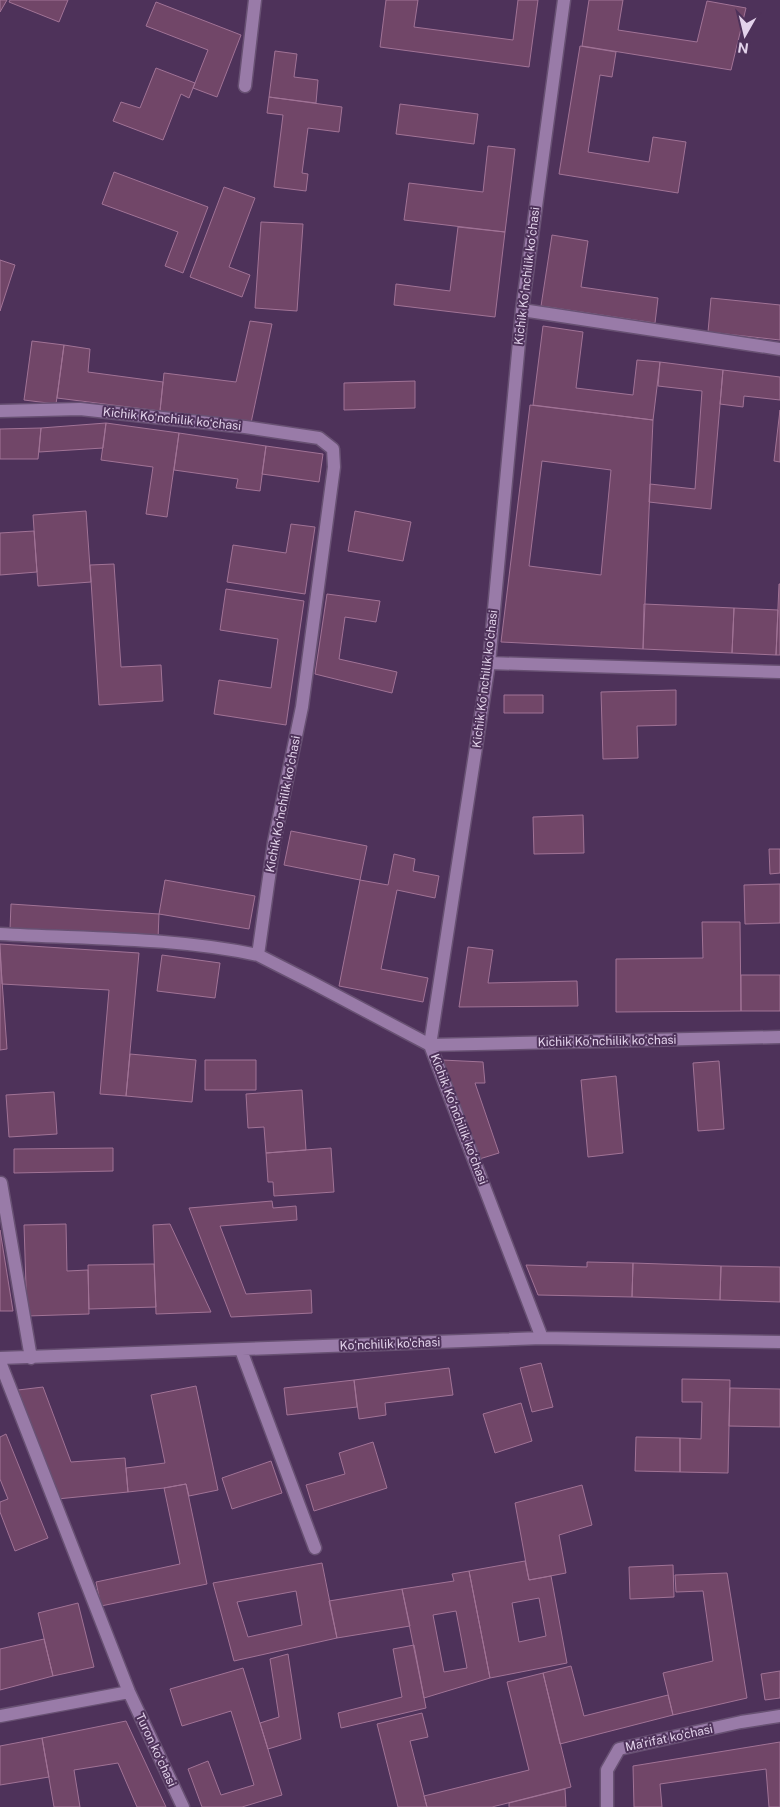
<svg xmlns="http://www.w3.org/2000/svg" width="780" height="1807" viewBox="0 0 780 1807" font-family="'Public Sans',sans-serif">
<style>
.building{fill:#714668;stroke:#a17396;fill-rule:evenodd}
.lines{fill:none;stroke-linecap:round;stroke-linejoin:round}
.minor-casing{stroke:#685173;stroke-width:15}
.minor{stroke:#997ba8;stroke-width:12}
.labels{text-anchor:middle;stroke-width:4;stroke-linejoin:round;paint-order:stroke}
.street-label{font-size:12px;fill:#e3d3eb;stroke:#4e325a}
</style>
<rect width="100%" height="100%" fill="#4e325a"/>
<path class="building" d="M0 0H7L0 12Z
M10 0H68L59 22 9 2Z
M386 0H418L414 27 513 40 518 0H538L529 67 380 47Z
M589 0H623L618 30 697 42 707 1 746 8 731 70 582 46Z
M156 2 241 35 217 97 193 88 208 50 146 26Z
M580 46 616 52 612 77 600 75 588 152 649 162 653 137 686 142 678 193 559 174Z
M275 51 297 54 294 77 318 80 316 103 269 97Z
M156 68 195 83 189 98 181 94 163 140 113 121 121 102 140 108Z
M269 97 342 107 339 132 308 128 302 173 308 174 306 191 274 187 283 115 267 113Z
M400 104 478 114 474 144 396 134Z
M488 146 515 149 505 232 404 220 409 183 483 192Z
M114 172 208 207 183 273 165 266 178 232 102 204Z
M224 187 255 198 229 267 250 275 242 297 190 277Z
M261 222 303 224 297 311 255 308Z
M458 227 505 232 495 317 394 305 396 284 450 291Z
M552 235 588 241 581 287 658 298 655 323 541 306Z
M0 260 15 265 0 311Z
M711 298 780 305V340L708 332Z
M250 321 272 324 251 423 160 411 164 373 236 382Z
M543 326 583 332 576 388 633 395 637 360 660 362 653 420 533 405Z
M32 341 64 345 56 404 24 400Z
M64 345 90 349 88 372 163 382 160 411 57 398Z
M660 362 723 370 711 509 649 502 650 484 695 489 702 391 658 386Z
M723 370 780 377V400L744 396 743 407 720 404Z
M415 381V408L344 410V383Z
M530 405 653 420 643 649 501 642ZM542 461 611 470 601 575 529 566Z
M780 410V462L774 461Z
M106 423 103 448 39 452 41 428Z
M106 423 179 433 167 517 146 514 153 467 101 460Z
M41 428 38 459H0V429Z
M179 433 266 446 260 491 236 488 238 479 174 470Z
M266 446 323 454 319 482 262 474Z
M86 511 91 582 38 586 33 515Z
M355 511 411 522 403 561 348 551Z
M291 524 315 527 305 594 227 582 233 545 286 553Z
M34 531 37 572 0 575V533Z
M114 564 121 667 161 665 163 701 99 705 90 565Z
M779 584H780V655H776Z
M226 589 304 601 286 725 214 714 219 680 271 688 278 639 220 630Z
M327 594 380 601 376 622 345 617 339 659 397 672 392 693 315 674Z
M644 604 734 608 732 653 643 649Z
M734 608 778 610 776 655 732 653Z
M676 690V725L637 726 638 758 603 759 601 692Z
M504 695H543V713H504Z
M583 815 584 853 534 854 533 817Z
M291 831 367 846 360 880 284 865Z
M769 849H780V873L770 874Z
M394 854 415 859 413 871 439 876 435 898 397 890 381 969 428 978 423 1002 339 986 360 880 388 885Z
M165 880 255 896 249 929 159 914Z
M780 884V923L745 924 744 885Z
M11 904 159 914 158 939 10 929Z
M702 922H740L741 1011 616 1012V959L703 958Z
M0 944 139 953 126 1096 100 1094 109 990 2 984Z
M468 947 493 950 488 983 577 981 578 1006 459 1007Z
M0 953 7 1049 0 1050Z
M162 955 220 963 215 998 157 991Z
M741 975H780V1011H741Z
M130 1054 196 1060 192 1102 126 1096Z
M205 1060H256V1090H205Z
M442 1060 483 1062 485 1083H475L499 1153 476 1160Z
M719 1061 724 1129 698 1131 693 1063Z
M616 1076 623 1153 588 1157 581 1080Z
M302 1090 306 1150 266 1153 264 1127 248 1128 246 1094Z
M54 1092 57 1134 9 1137 6 1095Z
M113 1148V1171L14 1173V1149Z
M331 1148 334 1192 274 1196 273 1182H268L266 1153Z
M272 1201 273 1208 296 1206 297 1220 220 1226 246 1294 311 1290 312 1313 231 1317 189 1208Z
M66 1224 67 1271 88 1270 89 1314 27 1316 24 1225Z
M170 1224 211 1312 156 1314 153 1225Z
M0 1230 13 1311H0Z
M587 1262 633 1263 632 1297 538 1295 526 1265 587 1267Z
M633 1263 721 1266 720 1300 632 1297Z
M154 1264 156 1307 89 1309 88 1265Z
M721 1266 780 1267V1302L720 1300Z
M541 1363 553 1407 532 1412 520 1368Z
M449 1368 453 1395 385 1403 386 1415 359 1419 354 1380Z
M682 1379 730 1380 728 1473 680 1472V1438L701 1439 702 1402H682Z
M354 1380 357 1407 287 1415 284 1388Z
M196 1386 218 1490 189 1496 186 1484 164 1488 128 1492 126 1468 165 1463 151 1395Z
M43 1387 71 1462 125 1458 128 1492 57 1499 18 1390Z
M730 1388 780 1389V1427L729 1426Z
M521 1403 532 1441 495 1453 483 1414Z
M6 1434 48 1538 15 1551 0 1512V1502L8 1499 0 1479V1437Z
M636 1437 680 1438V1472L635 1471Z
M373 1442 387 1488 314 1511 306 1485 345 1474 339 1453Z
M271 1461 282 1493 232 1509 222 1478Z
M186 1484 207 1584 101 1606 96 1582 180 1564 164 1488Z
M582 1485 592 1525 559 1535 566 1573 529 1580 515 1503Z
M525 1561 529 1580 551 1576 567 1663 490 1678 469 1571ZM539 1598 546 1636 519 1642 512 1603Z
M322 1563 337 1638 234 1661 213 1583ZM296 1591 302 1625 248 1637 237 1602Z
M673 1565 674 1597 630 1599 629 1567Z
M469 1571 490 1678 424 1698 402 1589 454 1581 452 1574ZM456 1611 467 1668 444 1672 433 1615Z
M727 1573 747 1698 673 1715 663 1673 713 1661 703 1591 676 1592 675 1575Z
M402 1589 410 1626 337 1638 329 1601Z
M78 1603 94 1667 53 1676 38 1613Z
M44 1639 53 1676 0 1690V1649Z
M414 1645 426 1708 341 1728 338 1713 402 1697 393 1649Z
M288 1654 301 1739 268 1749 260 1723 279 1717 270 1659Z
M571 1666 584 1716 668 1695 673 1715 560 1744 543 1673Z
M243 1668 282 1795 242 1807H202L188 1769 208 1761 221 1795 254 1785 231 1711 182 1726 170 1689Z
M780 1671V1698L765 1700 761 1674Z
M543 1673 571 1787 492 1807H427L424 1796 529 1770 507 1682Z
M422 1713 428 1737 410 1741 427 1807H398L377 1724Z
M126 1721 166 1807H137L118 1763 74 1770 80 1807H54L42 1738Z
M42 1738 49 1777 0 1785V1746Z
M780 1742V1807H769L766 1769 660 1784 662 1807H634L633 1766Z
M565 1789 566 1807H509V1803Z"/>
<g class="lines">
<g class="minor-casing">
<path id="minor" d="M245 86 255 0
M522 310 780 349
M0 411 80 409 245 427 319 438 333 449 334 467 302 707 274 842 258 955 311 982 430 1045 780 1037
M489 663 780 672
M0 934C86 939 174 937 258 955
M1 1183 31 1358
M542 1338 430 1045 489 663 522 310 564 0
M241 1350 315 1548
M0 1358 542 1338 780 1342
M0 1362 129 1692 183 1807
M0 1716 129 1692
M607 1807V1770L619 1749 741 1722 780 1716"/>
</g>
<use href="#minor" class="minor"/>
</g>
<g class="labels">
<g class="street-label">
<text transform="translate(527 276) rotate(-83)" y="4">Kichik Ko‘nchilik ko‘chasi</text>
<text transform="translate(172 419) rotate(6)" y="4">Kichik Koʻnchilik koʻchasi</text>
<text transform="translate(485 679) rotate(-83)" y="4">Kichik Ko‘nchilik ko‘chasi</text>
<text transform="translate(283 804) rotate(-79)" y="4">Kichik Koʻnchilik koʻchasi</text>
<text transform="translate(607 1041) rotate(-1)" y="4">Kichik Koʻnchilik koʻchasi</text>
<text transform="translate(459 1119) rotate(69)" y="4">Kichik Ko‘nchilik ko‘chasi</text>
<text transform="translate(390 1344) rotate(-2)" y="4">Ko‘nchilik ko'chasi</text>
<text transform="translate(669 1738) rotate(-12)" y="4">Ma'rifat ko'chasi</text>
<text transform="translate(156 1750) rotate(65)" y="4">Turon koʻchasi</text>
</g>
</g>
<g transform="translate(745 35) rotate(188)" stroke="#4e325a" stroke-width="4" paint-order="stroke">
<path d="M0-4L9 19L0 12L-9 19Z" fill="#e3d3eb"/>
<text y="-8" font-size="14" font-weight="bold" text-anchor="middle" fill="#e3d3eb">N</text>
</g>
</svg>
